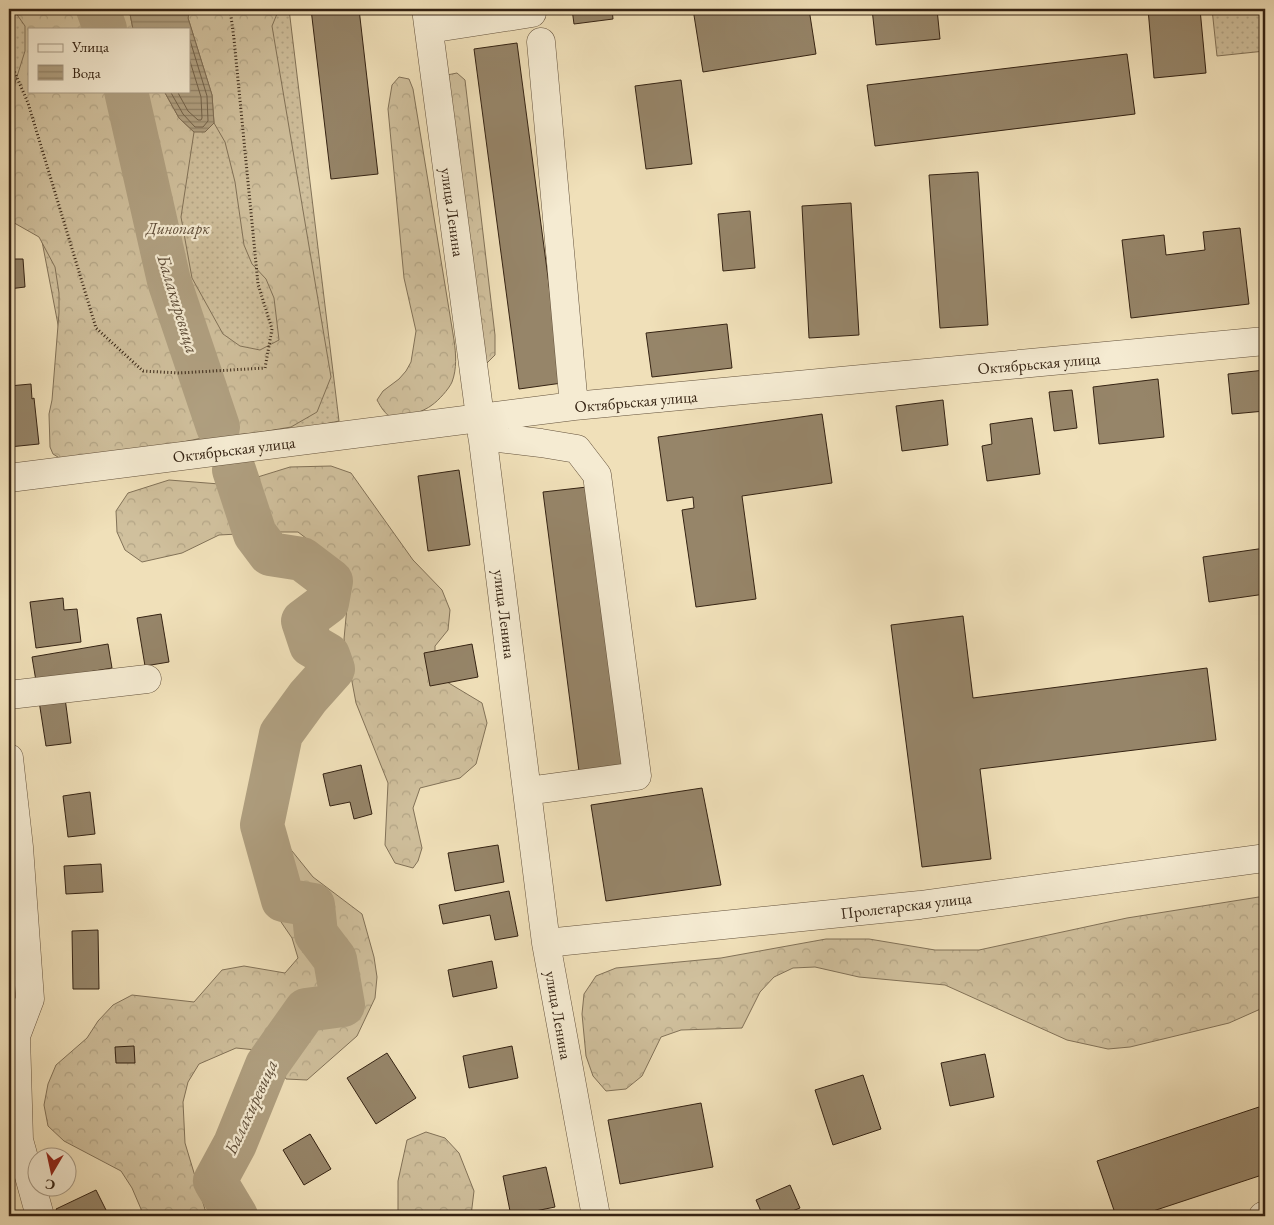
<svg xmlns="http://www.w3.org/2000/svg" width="1274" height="1225" viewBox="0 0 1274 1225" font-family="'EB Garamond',serif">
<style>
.grass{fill:url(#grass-dots);stroke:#827258;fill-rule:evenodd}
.forest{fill:url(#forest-crowns);stroke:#827258}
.water{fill:url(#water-rules);stroke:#7f6e55}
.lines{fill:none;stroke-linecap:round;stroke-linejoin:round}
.shore{stroke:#72624a;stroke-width:1}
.river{stroke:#b0a081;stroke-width:44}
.building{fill:#968569;stroke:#352313}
.minor-casing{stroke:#64523c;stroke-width:29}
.path{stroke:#352313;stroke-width:3;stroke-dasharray:1 2.5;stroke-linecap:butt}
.minor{stroke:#f5ebd2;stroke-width:28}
.labels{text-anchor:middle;stroke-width:4.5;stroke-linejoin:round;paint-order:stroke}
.street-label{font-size:16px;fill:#352313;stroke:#f5ebd2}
.park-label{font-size:16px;font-style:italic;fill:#5c4a36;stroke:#f5ebd2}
.water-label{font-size:18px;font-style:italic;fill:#604f3a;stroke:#f5ebd2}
</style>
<defs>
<pattern id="grass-dots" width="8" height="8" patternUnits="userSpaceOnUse" patternTransform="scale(1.25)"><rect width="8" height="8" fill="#d0c09d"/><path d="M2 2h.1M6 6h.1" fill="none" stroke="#b3a586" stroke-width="1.8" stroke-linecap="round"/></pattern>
<pattern id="forest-crowns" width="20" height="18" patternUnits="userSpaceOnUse" patternTransform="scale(1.25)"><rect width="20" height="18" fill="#d0c09d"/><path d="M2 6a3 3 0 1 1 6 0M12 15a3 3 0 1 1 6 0" fill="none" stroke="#b3a586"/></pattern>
<pattern id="water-rules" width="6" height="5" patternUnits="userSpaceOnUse" patternTransform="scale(1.25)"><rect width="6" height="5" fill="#b0a081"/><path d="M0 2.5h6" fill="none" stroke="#908268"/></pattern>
</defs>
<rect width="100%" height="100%" fill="#f0e0b9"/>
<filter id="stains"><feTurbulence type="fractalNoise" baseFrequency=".004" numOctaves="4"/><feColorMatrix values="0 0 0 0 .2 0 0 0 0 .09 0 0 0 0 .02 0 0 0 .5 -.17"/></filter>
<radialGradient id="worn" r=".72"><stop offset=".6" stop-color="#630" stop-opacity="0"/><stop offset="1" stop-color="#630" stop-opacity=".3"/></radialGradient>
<path class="grass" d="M9 9H289L339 421 302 429 84 460 36 210 9 216ZM29 29H189V91H29Z
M1212 9H1265V51L1217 56Z"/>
<path class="forest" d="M13 9H129L133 29H29V91H164L179 118 194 132 181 217 192 278 223 334 240 346 260 350 279 340 274 298 266 279 252 264 244 245 235 182 225 142 214 123 212 95 188 18 190 9H279L272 26 331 377 317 412 291 427 256 433 207 437 91 461 66 462 53 454 50 447 49 414 52 400 59 313V293L55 267 39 237 9 220V102L25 51V26Z
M457 73 465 80 495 335V355L487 363 478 359 447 75Z
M399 77 409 79 413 89 454 340C456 354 457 369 452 382 449 389 438 401 432 405 425 411 400 420 392 417 385 415 381 407 377 400L383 391 399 379 406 371 411 362 416 331 404 278 388 109 392 85Z
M331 466 351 473 413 560 442 590 450 610 448 630 435 646V666L447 682 482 703 487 723 476 764 460 778 420 788 413 808 422 848 418 861 413 868 395 863 385 845 388 783 356 703 344 639 348 596 332 558 298 532H277L219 535 182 553 142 562 125 550 117 532 116 511 128 493 169 480 232 485 290 467Z
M288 846 313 877 362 914 374 957 377 977 375 998 357 1036 307 1080 286 1079 276 1059 256 1050 236 1048 199 1064 188 1082 183 1102 185 1143 207 1216H142L141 1209 132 1188 121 1171 64 1141 48 1126 44 1105 48 1084 56 1065 87 1038 98 1021 113 1005 132 995 194 1002 222 970 244 966 285 973 298 958 292 938 279 919 261 880 269 853Z
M1265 896V1007L1229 1023 1130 1047 1108 1049 1067 1040 945 985 859 977 815 967 793 968 774 977 760 992 742 1028 681 1030 661 1037 642 1076 626 1089 606 1091 593 1076 586 1056 582 1014 584 994 596 976 616 968 721 958 826 939H869L935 950H979L1127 918Z
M426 1132 445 1138 459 1153 474 1191 471 1216H398V1181L407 1140Z"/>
<path class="water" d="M129 9H190L188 18 212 95 214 123 205 132H194L179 118 164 91H189V29H133Z"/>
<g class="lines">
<path class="shore" d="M170 91 183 114 195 127H203L208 121 207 96 189 37
M177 91 188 111 198 120H201L202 118 201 97 189 58"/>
<path class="river" d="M98 9 105 29
M126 91 169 281 218 427
M234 470 255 534 270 554 302 559 331 581 327 603 303 621 311 645 328 655 333 669 308 697 281 734 262 825 283 900 313 905 316 934 335 959 343 1005 306 1010 267 1065 235 1144 215 1181 236 1216"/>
</g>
<path class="building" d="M311 9H359L378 174 331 179Z
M572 9H612L613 19 574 24Z
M693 9H809L816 54 703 72Z
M872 9H937L940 39 876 45Z
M1148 9H1200L1206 73 1154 78Z
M517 43 562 383 519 389 474 49Z
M1127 54 1135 114 875 146 867 85Z
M681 80 692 164 646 169 635 86Z
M978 172 988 325 940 328 929 175Z
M851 203 859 335 809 338 802 206Z
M750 211 755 268 723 271 718 214Z
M1240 228 1249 304 1131 318 1122 240 1164 235 1166 255 1205 250 1203 232Z
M9 259H23L25 287 9 289Z
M727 324 732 368 652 377 646 333Z
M1265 370V411L1232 414 1228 374Z
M1158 379 1164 437 1099 444 1093 387Z
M31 384 32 399 34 398 39 444 9 447V386Z
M1072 390 1077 428 1054 431 1049 392Z
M943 400 948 445 902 451 896 406Z
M822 414 832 483 742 496 756 599 696 607 682 510 694 508 693 497 667 501 658 437Z
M1032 418 1040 474 987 481 982 446 992 444 990 424Z
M459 470 470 545 428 551 418 476Z
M587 487 624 774 580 779 543 492Z
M1265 548V594L1209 602 1203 557Z
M63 598 64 610 77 609 81 642 36 648 30 602Z
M161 614 169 662 145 666 137 618Z
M963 616 973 698 1207 668 1216 740 980 769 991 859 922 867 891 625Z
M108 644 112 668 36 681 32 657Z
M472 644 478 677 430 686 424 653Z
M65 698 71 743 46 746 39 701Z
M361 765 372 814 354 819 350 802 330 806 323 774Z
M702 788 721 885 606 901 591 805Z
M90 792 95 834 68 837 63 796Z
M498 845 504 882 455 891 448 853Z
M101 864 103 892 66 894 64 866Z
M509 891 518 936 495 940 490 915 443 924 439 905Z
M98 930 99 989H73L72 931Z
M492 961 497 988 453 997 448 970Z
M134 1046 135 1063H116L115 1047Z
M512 1046 518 1078 469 1088 463 1056Z
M387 1053 416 1098 376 1124 347 1078Z
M985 1054 994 1097 950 1106 941 1063Z
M863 1075 881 1129 833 1145 815 1090Z
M701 1103 713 1167 620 1184 608 1120Z
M1265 1105V1174L1138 1216H1116L1097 1161Z
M310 1134 331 1169 304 1185 283 1150Z
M546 1167 555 1207 511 1216 503 1176Z
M790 1185 800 1208 780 1216H763L756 1200Z
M96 1190 109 1216H60L56 1209Z"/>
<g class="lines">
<g class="minor-casing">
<path id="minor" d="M426 9 480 417 546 943 596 1216
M429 29 532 13
M541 42 574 406
M482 436 541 443 577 449 597 475 637 776 527 791
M9 478 574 406 1265 341
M9 695 147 679
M9 758 19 847 30 999 16 1036 19 1140 40 1216
M546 943 920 905 1265 858
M1263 1216H1265"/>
</g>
<path class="path" d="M9 59 28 103 96 328 143 371 179 373 265 368 272 329 258 284 234 39 230 9"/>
<use href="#minor" class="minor"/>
</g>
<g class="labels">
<g class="street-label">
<text transform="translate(453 212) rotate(82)" y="6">улица Ленина</text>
<text transform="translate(1039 363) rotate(-5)" y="6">Октябрьская улица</text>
<text transform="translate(636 401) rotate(-5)" y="6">Октябрьская улица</text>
<text transform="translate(234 449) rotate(-7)" y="6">Октябрьская улица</text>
<text transform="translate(505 614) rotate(83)" y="6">улица Ленина</text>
<text transform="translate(906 905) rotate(-7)" y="6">Пролетарская улица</text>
<text transform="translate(559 1015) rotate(80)" y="6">улица Ленина</text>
</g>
<g class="park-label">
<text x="178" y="234">Динопарк</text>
</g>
<g class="water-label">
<text transform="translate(178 304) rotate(73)" y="6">Балакиревица</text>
<text transform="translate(251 1107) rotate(-65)" y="6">Балакиревица</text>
</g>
</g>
<rect width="1274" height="1225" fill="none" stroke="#f0e0b9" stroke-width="30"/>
<rect x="10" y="10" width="1254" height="1205" fill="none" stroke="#352313" stroke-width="2.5"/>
<rect x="15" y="15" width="1244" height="1195" fill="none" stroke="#352313"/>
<rect x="28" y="28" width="162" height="65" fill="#f5ebd2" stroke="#a89b86"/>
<rect x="38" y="44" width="25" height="8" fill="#f5ebd2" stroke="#a89b86"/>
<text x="72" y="52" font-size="15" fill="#352313">Улица</text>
<rect x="38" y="65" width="25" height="15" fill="url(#water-rules)" stroke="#a89b86"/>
<text x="72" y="78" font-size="15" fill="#352313">Вода</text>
<g transform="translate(52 1172) rotate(189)"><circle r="24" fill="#f5ebd2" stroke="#a89b86"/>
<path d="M0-4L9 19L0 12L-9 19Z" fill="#8f2418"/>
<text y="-8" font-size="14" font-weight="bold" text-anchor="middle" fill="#352313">С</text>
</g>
<rect width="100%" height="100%" filter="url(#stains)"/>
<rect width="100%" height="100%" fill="url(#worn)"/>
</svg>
